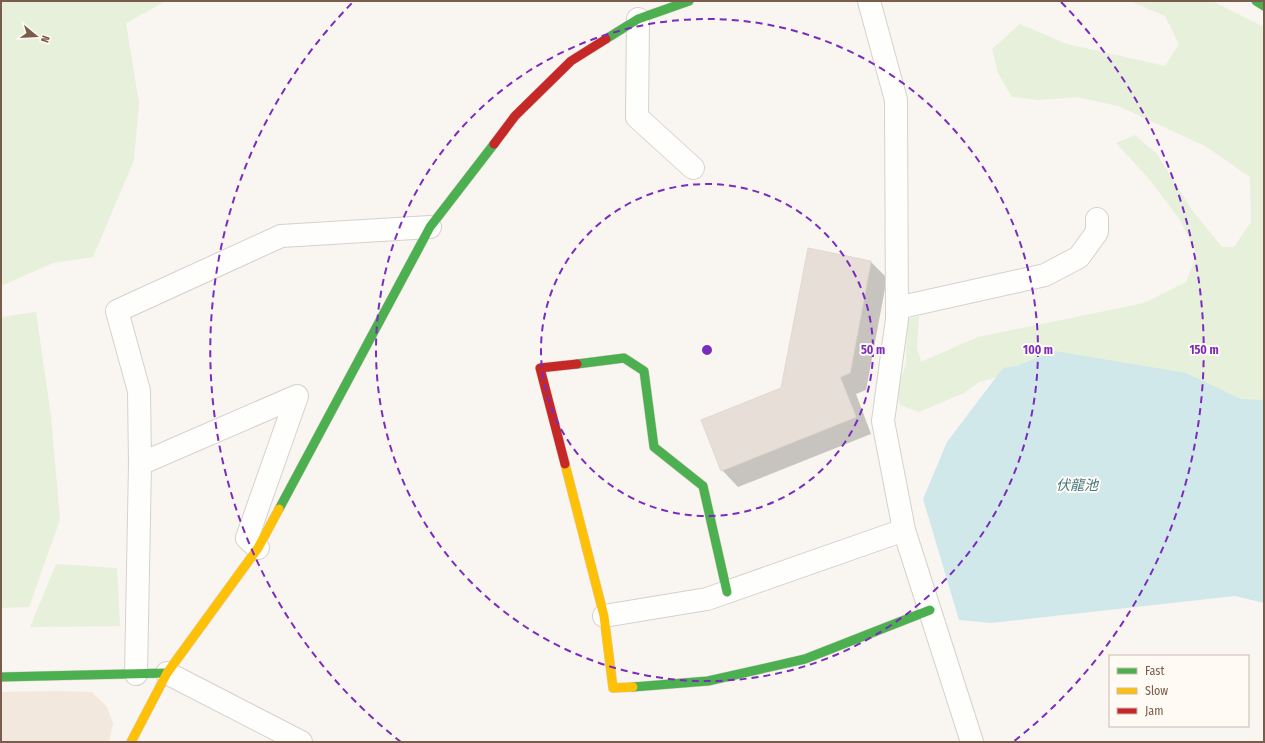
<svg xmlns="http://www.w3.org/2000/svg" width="1265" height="743" viewBox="0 0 1265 743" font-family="'Fira Sans Condensed','Noto Sans JP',sans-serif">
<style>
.residential{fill:#f2e8de}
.green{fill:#e7f0db}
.water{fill:#d0e8ea}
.shadow{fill:#0003}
.building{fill:#e6ded7;stroke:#e2d8d2}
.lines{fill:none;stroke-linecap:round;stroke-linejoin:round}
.street-casing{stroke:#d7d1cb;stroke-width:24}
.fast-casing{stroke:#d9d2cb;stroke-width:10}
.slow-casing{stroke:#d9d2cb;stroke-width:10}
.jam-casing{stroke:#d9d2cb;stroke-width:10}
.street{stroke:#fefefd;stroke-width:22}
.fast{stroke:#4caf50;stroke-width:9}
.slow{stroke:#ffc107;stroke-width:9}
.jam{stroke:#c62828;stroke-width:9}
.ring{fill:none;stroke:#7b2cbf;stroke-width:2;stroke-dasharray:7 5}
.labels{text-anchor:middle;stroke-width:4;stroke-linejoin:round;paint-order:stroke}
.water-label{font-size:14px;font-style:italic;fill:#437c86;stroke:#fffaf3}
.centre{fill:#7b2cbf;stroke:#fffaf3;stroke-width:2}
.ring-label{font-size:12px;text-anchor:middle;font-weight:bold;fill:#7b2cbf;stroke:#fffaf3;stroke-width:4;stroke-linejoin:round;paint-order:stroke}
</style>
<rect width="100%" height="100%" fill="#f9f5f0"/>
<path class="residential" d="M58 691 92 692 107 707 113 723 109 742H1V692Z"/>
<path class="green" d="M1 1H166L126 23 139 103 134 160 93 257 53 263 1 286Z
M1130 1H1212L1264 27V410L1042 365 979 382 964 393 919 412 900 405 897 390 906 363 907 319 919 316 917 348 921 362 978 337 1144 303 1186 282 1197 255 1180 220 1149 179 1116 143 1135 135 1157 154 1192 210 1222 247H1234L1251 222 1250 177 1205 146 1118 106 1077 97 1039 100 1012 97 998 73 992 49 1020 24 1067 44 1165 66 1179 44 1165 16Z
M36 312 51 416 60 520 29 607 1 608V317Z
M56 564 117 568 120 626 30 627Z"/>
<path class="water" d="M1054 351 1186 373 1241 399 1264 400V603L1235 596 991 623 959 620 923 499 947 442 1003 368 1017 366Z"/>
<path class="shadow" d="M871 262 887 278 866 390 856 394 871 434 738 487 722 470 781 389Z"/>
<path class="building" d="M808 248 871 261 850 373 840 377 856 417 721 471 701 420 781 388Z"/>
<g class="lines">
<g class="street-casing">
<path id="street" d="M869 1 896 100 897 319 883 421 904 530 972 742
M638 19 637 117 693 168
M897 308 1045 275 1079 257 1097 232V219
M140 464 297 396 247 538 258 548
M604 616 707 599 904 530
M167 673 301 742
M136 674 140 464 139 391 117 311 281 236 430 227"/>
</g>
<g class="fast-casing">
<path id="fast" d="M1256 1 1264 6
M606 39 638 19 689 1
M577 364 624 358 644 371 654 447 703 486 727 592
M279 509 430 227 494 144
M1 677 167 673
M633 687 708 681 805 659 930 610"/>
</g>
<g class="slow-casing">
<path id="slow" d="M565 464 604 616 613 688 633 687
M131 742 167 673 258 548 279 509"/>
</g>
<g class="jam-casing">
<path id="jam" d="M494 144 515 116 571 61 606 39
M565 464 540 368 577 364"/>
</g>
<use href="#street" class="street"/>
<use href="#fast" class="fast"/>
<use href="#slow" class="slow"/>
<use href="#jam" class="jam"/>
</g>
<g class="ring">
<circle cx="707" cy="350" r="166"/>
<circle cx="707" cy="350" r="331"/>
<path d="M401 742A497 497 0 0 1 353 2M1061 2A497 497 0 0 1 1013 742"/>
</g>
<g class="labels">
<g class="water-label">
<text x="1077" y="490">伏龍池</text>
</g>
</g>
<circle cx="707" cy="350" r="6" class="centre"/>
<g class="ring-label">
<text x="873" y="354">50 m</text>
<text x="1038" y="354">100 m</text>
<text x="1204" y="354">150 m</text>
</g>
<rect width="1265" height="743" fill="none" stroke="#7a5c4d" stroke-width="4"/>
<rect x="1109" y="655" width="140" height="72" fill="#fffaf3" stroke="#cabbb1"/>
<rect x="1117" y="668" width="20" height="6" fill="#4caf50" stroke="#cabbb1"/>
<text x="1145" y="675" font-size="12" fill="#7a5c4d">Fast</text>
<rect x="1117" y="688" width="20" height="6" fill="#ffc107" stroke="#cabbb1"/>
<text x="1145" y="695" font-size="12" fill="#7a5c4d">Slow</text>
<rect x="1117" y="708" width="20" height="6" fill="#c62828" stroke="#cabbb1"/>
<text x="1145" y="715" font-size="12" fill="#7a5c4d">Jam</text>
<g transform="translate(36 36) rotate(108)" stroke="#fffaf3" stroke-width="3" paint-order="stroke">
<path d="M0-3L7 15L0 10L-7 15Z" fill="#7a5c4d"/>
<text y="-6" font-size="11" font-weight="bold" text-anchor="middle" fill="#7a5c4d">N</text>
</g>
</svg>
